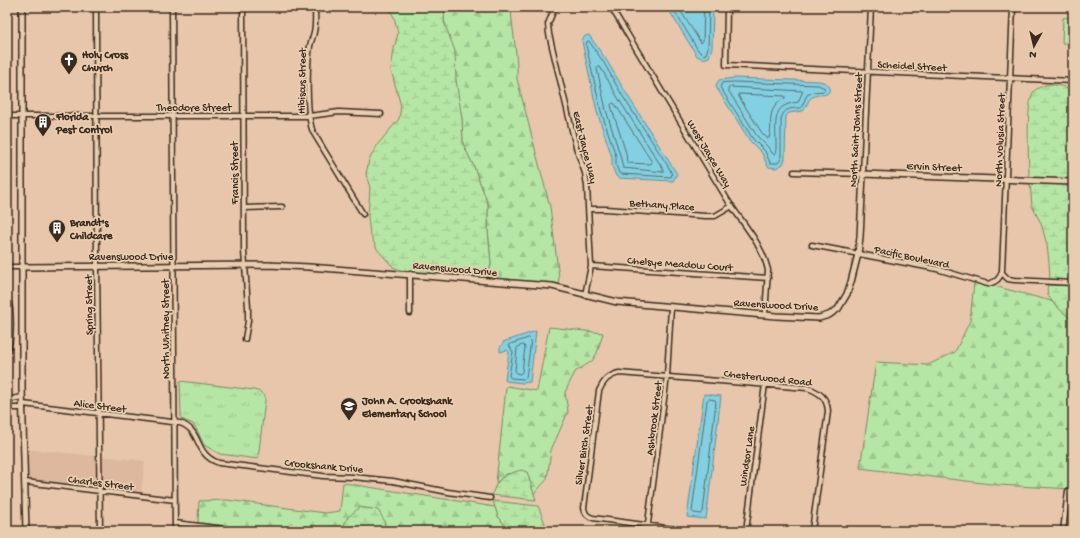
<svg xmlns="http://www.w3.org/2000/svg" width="1080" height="538" viewBox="0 0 1080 538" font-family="'Gochi Hand',sans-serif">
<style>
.built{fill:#ddb79e}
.forest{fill:url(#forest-firs);stroke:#788862}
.wetland{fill:url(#wetland-marsh);stroke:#788862}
.park{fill:url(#park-tufts);stroke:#788862}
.water{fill:#83d0e2;stroke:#668e94}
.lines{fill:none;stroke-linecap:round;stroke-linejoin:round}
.shore{stroke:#586c6c;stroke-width:1}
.minor-casing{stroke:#3b2a1e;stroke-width:7}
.tertiary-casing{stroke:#3b2a1e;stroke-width:8}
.minor{stroke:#e9cdb0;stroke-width:4}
.tertiary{stroke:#e9cdb0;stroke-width:5}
.labels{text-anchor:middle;stroke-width:3.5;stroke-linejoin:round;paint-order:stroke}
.poi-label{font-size:11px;font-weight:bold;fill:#3b2a1e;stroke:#e9cdb0;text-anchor:start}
.street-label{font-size:11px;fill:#3b2a1e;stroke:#e9cdb0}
</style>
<defs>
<pattern id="forest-firs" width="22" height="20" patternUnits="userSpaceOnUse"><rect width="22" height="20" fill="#b6e6a5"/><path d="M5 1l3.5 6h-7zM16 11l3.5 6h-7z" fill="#9dc58e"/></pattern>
<pattern id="wetland-marsh" width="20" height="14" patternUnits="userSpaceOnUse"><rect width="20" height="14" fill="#b6e6a5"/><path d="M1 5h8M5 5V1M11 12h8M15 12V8" fill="none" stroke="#9dc58e"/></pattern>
<pattern id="park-tufts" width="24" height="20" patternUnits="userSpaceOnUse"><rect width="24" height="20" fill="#b6e6a5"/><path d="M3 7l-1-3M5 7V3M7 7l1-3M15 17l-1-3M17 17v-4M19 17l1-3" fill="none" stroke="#9dc58e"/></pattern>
</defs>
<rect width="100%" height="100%" fill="#e7c6ab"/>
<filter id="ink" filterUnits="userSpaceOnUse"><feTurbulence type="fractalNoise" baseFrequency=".025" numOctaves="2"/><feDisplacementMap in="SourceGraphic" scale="8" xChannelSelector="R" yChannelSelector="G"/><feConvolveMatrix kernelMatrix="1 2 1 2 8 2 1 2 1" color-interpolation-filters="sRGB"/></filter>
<g filter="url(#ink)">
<path class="built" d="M26 449 96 456 97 488 27 480Z
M101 456 145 461 141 493 102 489Z"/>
<path class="forest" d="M445 7H511C512 31 518 55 517 79L550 207 559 278 558 284 487 278 491 264 488 229V204L474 167 463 144 462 119 444 22Z
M1073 17V43H1062L1063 18Z
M974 283 988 287 994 286 1051 301 1071 319H1073V489L999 485 860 468 876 362 928 365 955 352 970 321Z
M549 327 603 333 597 353 592 361 575 372 565 392 568 412 551 450 547 479 534 494 527 472 506 474 496 483 506 388 507 386 537 391Z
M343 483 495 507 498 516 509 531H386L384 520 348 517 341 531H249L243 528 198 523 199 501 227 500 325 513 340 511Z"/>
<path class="wetland" d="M388 7H445L444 22 455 51 456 80 462 119 463 144 474 167 488 204V230L491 264 487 278 403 271 393 267 377 249 370 234 368 217 370 188 366 174 369 160 378 144 399 119 401 106 391 70 394 49 398 33 394 17Z
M1045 85C1058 85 1068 84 1073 98V179L1029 177C1029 160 1025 104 1034 91 1037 88 1042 87 1045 85Z
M1030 183 1073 185V280H1050L1049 262 1047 245 1041 223 1032 206Z
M1048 285 1073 286V319H1071C1063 311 1043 299 1048 285Z
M521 470 527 472 536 500 492 495C497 478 504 475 521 470Z
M493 501 538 506 548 531H509L498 516Z
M360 507 378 510 384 520 386 531H341L348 517Z"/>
<path class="park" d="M180 381 254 390 260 392 265 396V400L258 459 220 454 204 445 197 430 193 424 181 419Z"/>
<path class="water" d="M667 7H713L712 48 709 57 703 59 697 56Z
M589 35 607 61 626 93 677 174 673 181 619 178 616 176 612 166V157L597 112 583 46 582 40 585 36Z
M734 78 819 81 826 83 830 88C828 98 822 93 815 96 807 98 808 106 803 111L789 113 786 116 785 159 783 164 776 168 769 167 767 165 762 153 750 141 716 87 717 83 719 80Z
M536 331 530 382 522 383 506 381 505 380 509 352 507 350 500 352V347L503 344V342Z
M704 394 721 396 706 519 687 517Z"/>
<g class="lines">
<path class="shore" d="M672 7 698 50 703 55 706 54 708 48 709 7
M678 7 701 43 703 41 704 7
M589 41 604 63 622 95 668 166 672 174 671 177 621 174 619 173 616 165V156L601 111 586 45 587 42Z
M599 67 601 68 618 98 663 169V172L623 168 620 155 606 110 597 69Z
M734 82 818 85 825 88 824 91 813 92 807 95 801 108C791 108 783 108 781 120V159L778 163H770L765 151 753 139 720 87 722 83Z
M730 87 803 91 798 102C794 103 790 103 786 105 769 111 779 142 775 155L773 154 768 147 757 136 728 90Z
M739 94 785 96V98C764 110 774 122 769 138H767L762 133 739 97Z
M613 103 615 104 652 162 651 164 627 163 626 153 612 109 611 105Z
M529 338 531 340 526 378 523 379 511 378 509 376 513 352 509 345Z
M523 345 525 347 522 372 520 374 517 373 515 371 517 348Z
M709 399 715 400 716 402 703 512 701 514 694 513 692 511 707 401Z"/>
<g class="minor-casing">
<path id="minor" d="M96 7 97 266 100 531
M172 7 175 531
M243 7 244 251 248 307V321L245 339
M315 7C315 15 316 24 314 32 313 37 311 41 310 46 307 65 306 115 313 132L363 214
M555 7 548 24 549 34 576 147 585 173 587 186 591 266 585 295
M611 7C650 71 688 135 727 199 741 222 762 243 768 270L765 315
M727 7 726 65 1073 81
M7 116H309L339 112 381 114
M794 172 863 174 871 7
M244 208 282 207
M589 209H606L705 216H715L732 206
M812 245 937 269 988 284C996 282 1000 279 1002 271L1013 7
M591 266 768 278
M7 267H22
M1002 273 1008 279 1014 280 1073 283
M7 296C12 310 12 338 7 353
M410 313V274
M7 400 22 397
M23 404 180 423C203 431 193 454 219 463L323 476 353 477 393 481 448 492 490 498
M7 408H23
M25 482 175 500
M175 523 241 531
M647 531 667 376 671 307
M688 531 593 518C587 516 585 514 584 508L599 391C604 380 608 376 619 373L807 388C820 392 827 398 828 411L812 531
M746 531 765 384
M1063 531 1068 491 1073 492"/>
</g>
<g class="tertiary-casing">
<path id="tertiary" d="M22 7V387L26 531
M22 267 268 265 309 267 552 286 617 302 776 316 819 318 829 315 838 309 847 294 851 282 858 254 860 237 863 174 1073 182"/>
</g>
<use href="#minor" class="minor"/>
<use href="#tertiary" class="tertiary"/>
</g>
</g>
<defs>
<g id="church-pin" transform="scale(0.9)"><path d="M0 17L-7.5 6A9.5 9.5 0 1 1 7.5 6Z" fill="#3b2a1e" stroke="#e9cdb0"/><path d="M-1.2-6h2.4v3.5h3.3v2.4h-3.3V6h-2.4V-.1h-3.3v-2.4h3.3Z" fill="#fff"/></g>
<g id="building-pin" transform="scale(0.9)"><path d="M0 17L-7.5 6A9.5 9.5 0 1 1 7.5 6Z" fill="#3b2a1e" stroke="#e9cdb0"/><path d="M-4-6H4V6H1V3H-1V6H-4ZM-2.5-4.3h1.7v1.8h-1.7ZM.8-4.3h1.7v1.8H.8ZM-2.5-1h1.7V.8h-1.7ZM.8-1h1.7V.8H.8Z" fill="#fff"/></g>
<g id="school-pin" transform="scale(0.9)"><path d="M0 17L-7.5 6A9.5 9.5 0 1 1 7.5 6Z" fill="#3b2a1e" stroke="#e9cdb0"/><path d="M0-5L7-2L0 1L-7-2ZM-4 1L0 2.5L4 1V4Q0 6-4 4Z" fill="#fff"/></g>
</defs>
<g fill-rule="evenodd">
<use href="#church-pin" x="69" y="60"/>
<use href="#building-pin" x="43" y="122"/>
<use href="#building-pin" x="57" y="228"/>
<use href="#school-pin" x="349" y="406"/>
</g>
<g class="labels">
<g class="poi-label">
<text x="82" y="58">Holy Cross<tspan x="82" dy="13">Church</tspan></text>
<text x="56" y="120">Florida<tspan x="56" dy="13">Pest Control</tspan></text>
<text x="70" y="226">Brandt's<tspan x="70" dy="13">Childcare</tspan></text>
<text x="362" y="404">John A. Crookshank<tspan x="362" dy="13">Elementary School</tspan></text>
</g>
<g class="street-label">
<text transform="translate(912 65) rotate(3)" y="4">Scheidel Street</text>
<text transform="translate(301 81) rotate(-89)" y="4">Hibiscus Street</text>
<text x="194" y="111">Theodore Street</text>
<text transform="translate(855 130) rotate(-87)" y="4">North Saint Johns Street</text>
<text transform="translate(999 140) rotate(-88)" y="4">North Volusia Street</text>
<text transform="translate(586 147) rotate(76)" y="4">East Jayce Way</text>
<text transform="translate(710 153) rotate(59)" y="4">West Jayce Way</text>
<text transform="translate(934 166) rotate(2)" y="4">Ervin Street</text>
<text transform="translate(234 173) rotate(-90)" y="4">Francis Street</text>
<text transform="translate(662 204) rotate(4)" y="4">Bethany Place</text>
<text x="131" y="260">Ravenswood Drive</text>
<text transform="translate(912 256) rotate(12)" y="4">Pacific Boulevard</text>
<text transform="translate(680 263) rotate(4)" y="4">Chelsye Meadow Court</text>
<text transform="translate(455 268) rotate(5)" y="4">Ravenswood Drive</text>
<text transform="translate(776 304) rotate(3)" y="4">Ravenswood Drive</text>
<text transform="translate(88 305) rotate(-91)" y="4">Spring Street</text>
<text transform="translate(165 329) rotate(-90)" y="4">North Whitney Street</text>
<text transform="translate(768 377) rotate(6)" y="4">Chesterwood Road</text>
<text transform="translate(100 405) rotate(7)" y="4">Alice Street</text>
<text transform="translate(653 418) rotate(-83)" y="4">Ashbrook Street</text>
<text transform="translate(583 445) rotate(-82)" y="4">Silver Birch Street</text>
<text transform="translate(746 456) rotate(-82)" y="4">Windsor Lane</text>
<text transform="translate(324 465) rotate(5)" y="4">Crookshank Drive</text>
<text transform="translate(101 482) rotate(7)" y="4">Charles Street</text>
</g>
</g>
<rect width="1080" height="538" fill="none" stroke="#e9cdb0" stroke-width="24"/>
<rect x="12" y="12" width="1056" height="514" fill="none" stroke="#3b2a1e" stroke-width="1.5" filter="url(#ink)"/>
<g transform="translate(1034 46) rotate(188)" stroke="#e9cdb0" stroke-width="3" paint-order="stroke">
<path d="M0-3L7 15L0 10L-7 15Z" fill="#3b2a1e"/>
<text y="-6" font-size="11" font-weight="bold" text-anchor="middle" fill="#3b2a1e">N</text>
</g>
</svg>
